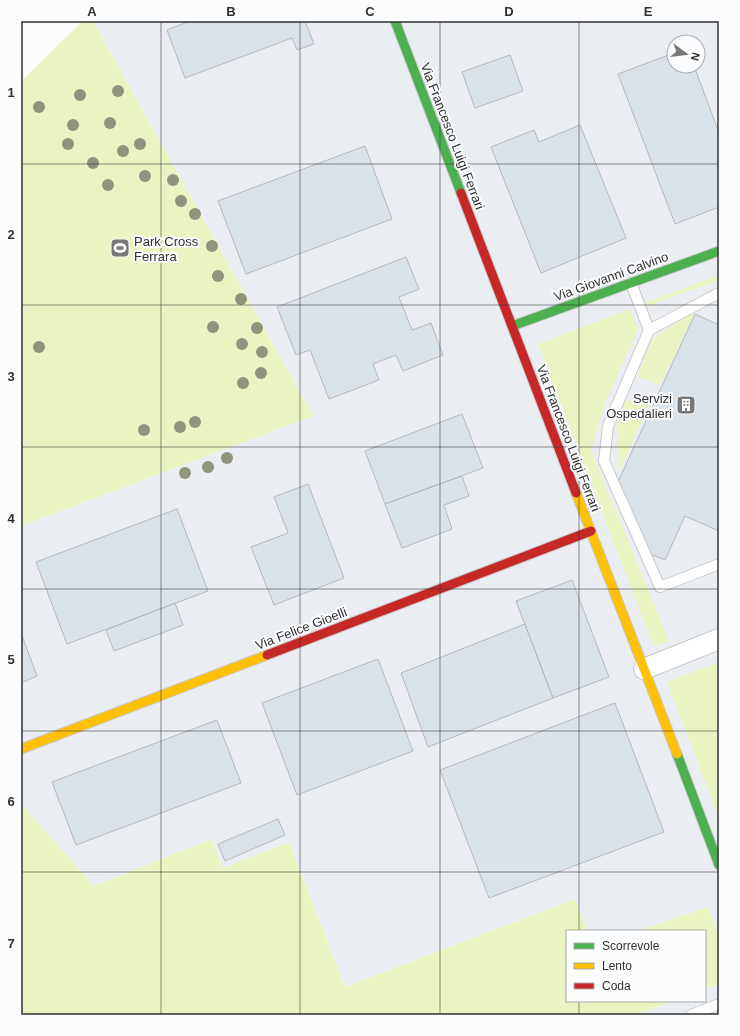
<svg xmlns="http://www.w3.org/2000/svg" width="740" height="1036" viewBox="0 0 740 1036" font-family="Arial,sans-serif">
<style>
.built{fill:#eaeef2;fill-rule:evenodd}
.green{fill:#eaf4c3}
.building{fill:#dae2ea;stroke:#b9b9b9}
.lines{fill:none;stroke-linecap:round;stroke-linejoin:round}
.lane-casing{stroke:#c9c9c9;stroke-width:12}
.street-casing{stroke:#c9c9c9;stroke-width:22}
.fast-casing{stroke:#c9c9c9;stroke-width:11}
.slow-casing{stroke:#c9c9c9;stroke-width:11}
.jam-casing{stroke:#c9c9c9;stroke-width:11}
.lane{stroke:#fff;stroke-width:10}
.street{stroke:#fff;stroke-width:20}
.fast{stroke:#4caf50;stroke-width:9}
.slow{stroke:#ffc107;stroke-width:9}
.jam{stroke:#c62828;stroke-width:9}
.tree{fill:#90947d}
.grid{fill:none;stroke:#313132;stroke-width:1;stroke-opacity:0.55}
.labels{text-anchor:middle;stroke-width:4;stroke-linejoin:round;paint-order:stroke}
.street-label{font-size:13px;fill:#313132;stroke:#fbfcfd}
.poi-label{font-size:13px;fill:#313132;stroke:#fbfcfd;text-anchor:start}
.neatline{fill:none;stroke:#313132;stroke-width:1.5}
.grid-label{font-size:13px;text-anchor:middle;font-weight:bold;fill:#313132}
</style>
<rect width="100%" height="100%" fill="#fcfcfc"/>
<path class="built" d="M93 21H719V934L708 907 637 931H587L575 899 345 987 289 842 223 868 211 839 94 886 21 804V526L313 416ZM674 42H698V66H674Z
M719 984V1015H635L673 1001H705V989Z"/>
<path class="green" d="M83 21H93L313 416 21 526V81Z
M719 275V280L648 306 646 302Z
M699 304 660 385 637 377 651 341Z
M630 309 638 330 607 398 591 450 669 641 653 646 538 344Z
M652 398 619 472 617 446 618 419 625 401Z
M719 662V819L667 682Z
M21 804 94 886 211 839 223 868 289 842 345 987 575 899 587 931H567V1001H673L635 1015H21Z
M708 907 719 934V984L705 989V931H637Z"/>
<path class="building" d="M190 21H305L314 44 297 50 292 38 185 78 167 30Z
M674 53V66H694L719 133V207L675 224 618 74Z
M510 55 523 91 475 108 462 72Z
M580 125 626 238 541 273 491 147 534 130 539 142Z
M365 146 392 219 246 274 218 201Z
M406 257 419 289 399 297 412 330 431 323 443 355 403 371 396 355 373 364 379 380 329 399 310 350 296 355 277 307Z
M695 314 719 325V531L685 516 665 560 650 554 617 484Z
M462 414 483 468 385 504 365 451Z
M462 476 469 496 444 505 452 529 402 548 385 504Z
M308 484 344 578 274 605 251 547 288 533 274 497Z
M177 509 208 591 67 644 36 562Z
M572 580 609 677 553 698 516 601Z
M175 603 183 625 114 651 106 630Z
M525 624 553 698 428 747 401 673Z
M21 633 37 676 21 683Z
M378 659 413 751 297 795 262 703Z
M615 703 664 832 489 898 440 770Z
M217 720 241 783 76 845 52 782Z
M278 819 285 835 225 861 218 844Z"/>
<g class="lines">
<g class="lane-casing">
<path id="lane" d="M631 283 649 330
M719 293 649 330 608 426 604 461 660 587 719 564
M691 1015 719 1004"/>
</g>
<g class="street-casing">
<path id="street" d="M644 669 719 639"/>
</g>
<g class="fast-casing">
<path id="fast" d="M395 21 461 193
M512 326 719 251
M677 754 719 865"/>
</g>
<g class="slow-casing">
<path id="slow" d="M576 493 677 754
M21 749 267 655"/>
</g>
<g class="jam-casing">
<path id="jam" d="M461 193 576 493
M267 655 591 531"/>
</g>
<use href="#lane" class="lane"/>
<use href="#street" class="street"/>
<use href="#fast" class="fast"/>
<use href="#slow" class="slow"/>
<use href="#jam" class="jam"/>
</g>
<g class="tree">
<circle cx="118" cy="91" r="6"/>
<circle cx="80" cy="95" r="6"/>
<circle cx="39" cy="107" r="6"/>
<circle cx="110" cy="123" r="6"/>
<circle cx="73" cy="125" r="6"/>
<circle cx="68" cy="144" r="6"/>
<circle cx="140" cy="144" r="6"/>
<circle cx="123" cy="151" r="6"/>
<circle cx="93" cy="163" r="6"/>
<circle cx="145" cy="176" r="6"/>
<circle cx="173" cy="180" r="6"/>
<circle cx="108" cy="185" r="6"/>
<circle cx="181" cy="201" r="6"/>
<circle cx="195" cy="214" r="6"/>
<circle cx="212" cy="246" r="6"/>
<circle cx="218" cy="276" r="6"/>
<circle cx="241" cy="299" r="6"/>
<circle cx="213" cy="327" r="6"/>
<circle cx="257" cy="328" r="6"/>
<circle cx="242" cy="344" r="6"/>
<circle cx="39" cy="347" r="6"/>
<circle cx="262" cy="352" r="6"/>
<circle cx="261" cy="373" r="6"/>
<circle cx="243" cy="383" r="6"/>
<circle cx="195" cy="422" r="6"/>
<circle cx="180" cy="427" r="6"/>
<circle cx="144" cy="430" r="6"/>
<circle cx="227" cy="458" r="6"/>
<circle cx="208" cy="467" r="6"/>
<circle cx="185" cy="473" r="6"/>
</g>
<path class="grid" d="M161 21V1015M300 21V1015M440 21V1015M579 21V931M21 164H719M21 305H719M21 447H719M21 589H719M21 731H719M21 872H719M579 1001V1015"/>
<defs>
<g id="stadium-square" transform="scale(1)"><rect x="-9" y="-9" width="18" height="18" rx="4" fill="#787879" stroke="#fbfcfd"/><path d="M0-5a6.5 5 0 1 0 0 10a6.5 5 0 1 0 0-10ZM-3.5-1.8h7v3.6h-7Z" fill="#fff"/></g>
<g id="building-square" transform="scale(1)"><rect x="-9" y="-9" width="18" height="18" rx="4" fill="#787879" stroke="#fbfcfd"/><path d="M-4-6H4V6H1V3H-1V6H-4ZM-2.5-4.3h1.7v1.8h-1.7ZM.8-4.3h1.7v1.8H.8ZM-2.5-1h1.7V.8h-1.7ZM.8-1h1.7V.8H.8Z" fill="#fff"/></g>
</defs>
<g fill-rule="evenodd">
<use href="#stadium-square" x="120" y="248"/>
<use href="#building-square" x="686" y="405"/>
</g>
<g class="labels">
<g class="street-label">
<text transform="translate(453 136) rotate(69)" y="5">Via Francesco Luigi Ferrari</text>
<text transform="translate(611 276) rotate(-20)" y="5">Via Giovanni Calvino</text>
<text transform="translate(569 438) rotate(69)" y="5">Via Francesco Luigi Ferrari</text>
<text transform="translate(301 628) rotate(-21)" y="5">Via Felice Gioelli</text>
</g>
<g class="poi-label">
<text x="134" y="246">Park Cross<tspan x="134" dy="15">Ferrara</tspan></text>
<text x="672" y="403" text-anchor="end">Servizi<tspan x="672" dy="15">Ospedalieri</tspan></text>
</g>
</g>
<rect width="740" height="1036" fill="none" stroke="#fbfcfd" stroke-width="44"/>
<rect x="566" y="930" width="140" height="72" fill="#fbfcfd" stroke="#aaabac"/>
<rect x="574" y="943" width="20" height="6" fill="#4caf50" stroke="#aaabac"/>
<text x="602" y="950" font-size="12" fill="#313132">Scorrevole</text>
<rect x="574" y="963" width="20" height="6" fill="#ffc107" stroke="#aaabac"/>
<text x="602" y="970" font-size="12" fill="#313132">Lento</text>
<rect x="574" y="983" width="20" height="6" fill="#c62828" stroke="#aaabac"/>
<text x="602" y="990" font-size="12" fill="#313132">Coda</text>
<g transform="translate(686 54) rotate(105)"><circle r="19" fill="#fbfcfd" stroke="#aaabac"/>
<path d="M0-3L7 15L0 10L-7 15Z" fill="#787879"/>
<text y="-6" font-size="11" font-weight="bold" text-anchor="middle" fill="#313132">N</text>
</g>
<rect x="22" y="22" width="696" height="992" class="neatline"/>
<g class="grid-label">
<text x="92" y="16">A</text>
<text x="231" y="16">B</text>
<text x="370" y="16">C</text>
<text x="509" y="16">D</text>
<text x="648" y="16">E</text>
<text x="11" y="97">1</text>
<text x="11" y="239">2</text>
<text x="11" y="381">3</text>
<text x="11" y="523">4</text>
<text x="11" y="664">5</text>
<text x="11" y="806">6</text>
<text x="11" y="948">7</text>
</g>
</svg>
